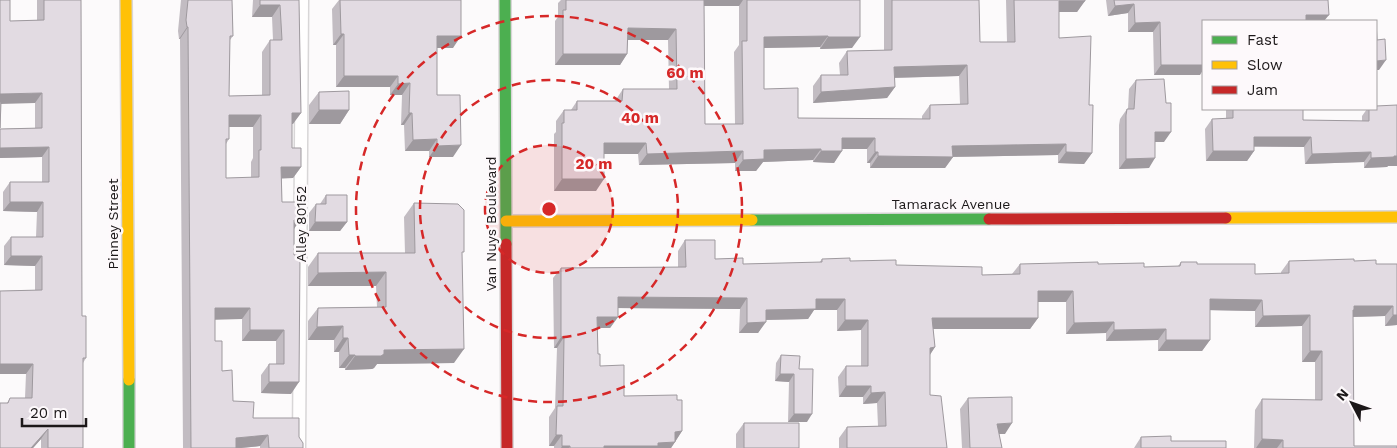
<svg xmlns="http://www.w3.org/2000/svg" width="1397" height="448" viewBox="0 0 1397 448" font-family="'Work Sans',sans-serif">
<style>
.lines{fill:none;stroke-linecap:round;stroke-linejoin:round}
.lane-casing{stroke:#d8d6d7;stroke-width:15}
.fast-casing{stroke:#d8d6d7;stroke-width:14}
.slow-casing{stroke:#d8d6d7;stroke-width:14}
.jam-casing{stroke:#d8d6d7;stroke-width:14}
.lane{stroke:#fffefe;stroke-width:12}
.fast{stroke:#4caf50;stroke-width:11}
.slow{stroke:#ffc107;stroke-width:11}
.jam{stroke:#c62828;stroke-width:11}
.wall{fill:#c2bcc2;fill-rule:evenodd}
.shaded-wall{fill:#9e999e}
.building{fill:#e2dbe2;stroke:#9e999e;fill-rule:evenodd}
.ring{fill:none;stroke:#d62828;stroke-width:2.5;stroke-dasharray:9 6}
.labels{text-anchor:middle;stroke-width:5;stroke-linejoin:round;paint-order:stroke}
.street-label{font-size:14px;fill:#1c1819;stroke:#fdf9fb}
.centre{fill:#d62828;stroke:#fdf9fb;stroke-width:2.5}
.ring-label{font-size:15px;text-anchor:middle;font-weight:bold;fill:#d62828;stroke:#fdf9fb;stroke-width:5;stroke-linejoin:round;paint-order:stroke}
</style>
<rect width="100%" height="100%" fill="#fcfafb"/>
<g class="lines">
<g class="lane-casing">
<path id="lane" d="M299 448 302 0"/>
</g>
<g class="fast-casing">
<path id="fast" d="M505 0 506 244
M752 220 989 219
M129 380V448"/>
</g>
<g class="slow-casing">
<path id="slow" d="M126 0 129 380
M1226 218 1397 217
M506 221 752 220"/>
</g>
<g class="jam-casing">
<path id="jam" d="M989 219 1226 218
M506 244 507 448"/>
</g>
<use href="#lane" class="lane"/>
<use href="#fast" class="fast"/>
<use href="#slow" class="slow"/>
<use href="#jam" class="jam"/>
</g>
<path class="wall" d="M0 0 10 21 37 20V0H81L82 316 86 358 83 363V448H41V439L33 448H0L7 403 10 398H25L26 374H0V291L35 290V266L4 265V246L11 237H36L37 212 3 211V192L10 182H42V157L0 158V129L35 128V103Z
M181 0H232L233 36 230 40 229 96 262 95V52L270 40H273L272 17H252L253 0H299L301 113 292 124V148L301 167 293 178H282V202L294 229 291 394 261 393V375L269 364H276V341H242V319H215V341L222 371 233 401 253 418 299 437 303 448H260V446L241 448H183L180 39H179L178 31ZM229 127H253V158L251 162V178H226V144L229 139Z
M339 0H461L453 48H437V95L453 157H429V151H405L404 125H401L402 95H390V87H336V45H333L332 9Z
M561 0H860L852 48 820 49V47L764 48V89L798 118 922 119V116L930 105 960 104 959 76 894 78 895 87 887 98 813 103V86L821 75H840L839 63 847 51 884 50V0H979L980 42H1007L1006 0H1085L1077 12H1059V38L1089 105 1092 153 1084 164 1058 163V155L953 157 945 168H870V163H867V149H842L834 163 813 162V160L763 162 756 171H735V163L639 165 638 154H604L596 191H554V134L556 132V121L564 110H571L577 101H615L623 89H669L668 40H628L627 54 620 65H555V21L558 17V3ZM704 6H739V45L734 52 735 124H705Z
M1106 0H1328L1203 21 1200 75H1154L1153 32H1128V13L1108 16Z
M1136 80 1164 142H1155L1149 168 1119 169V125L1120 119 1127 109H1128L1129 89Z
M319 92 349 110 340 124H309V105Z
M1226 109H1303V120L1362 121V116L1367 109H1376L1388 166 1387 167 1364 168V162L1305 164 1304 147H1254V151L1247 161H1206L1205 129 1212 119H1226Z
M326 195 347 222 340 231H309V213L316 204H320Z
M414 203 462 255 454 363 377 364 374 368 372 369 345 370V368H339V352H334V340H308V321L318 308 377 307 376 286H308V267L318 253H405L404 217Z
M685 240 715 259 743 264 819 263 822 259 896 265 982 275 1012 274 1020 264H1098L1144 267 1178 266 1181 262 1197 264 1255 274H1281V272L1289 261H1354L1376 264H1397V325L1385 326V316L1353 317 1354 446 1397 448H1254L1255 410 1262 399 1315 400V362H1302V326L1255 327V311L1210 310V340L1202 351H1158V340L1106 341V333L1066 334V302H1038V318L1030 329H933L935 347 930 354V395L947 448H839V438L847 427 878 426 877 403 863 404V397H839L838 377 846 366H861V330L837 331V310H814L808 319 766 320 758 333H739L740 309 618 308V317L610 328H597L598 354 600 366 624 396 677 400 682 431 671 448H554V446H549V417L555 408 557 348H554L553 278 561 268 678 267V251Z
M781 355 799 369 807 422H788L789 382 775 381 776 363Z
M968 398 1005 434H999L1002 448H962L960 409Z
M744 423 799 448H736V434Z
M1141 437 1171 441 1226 448H1134Z"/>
<path class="shaded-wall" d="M700 0H743L739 6H696Z
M1059 1H1085L1077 12H1051Z
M1134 4 1128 13 1108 16 1115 6Z
M260 5H280L272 17H252Z
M1306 15H1329L1324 21H1302Z
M1160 22 1153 32H1128L1135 23Z
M187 27H188L180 39H179Z
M628 28 676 29 668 40H620Z
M341 34H344L336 45H333Z
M437 36H461L453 48H429Z
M828 36 820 47 756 48 764 37Z
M828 37H860L852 48 820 49Z
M563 54H627L620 65H555Z
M1386 60 1379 70H1376V61Z
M967 65 959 76 886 78 894 67Z
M1161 65H1203V70L1200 75H1154Z
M344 76H398L390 87H336Z
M410 83 402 95H390L398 84Z
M895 87 887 98 813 103 821 92Z
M42 93 35 103 0 104V94Z
M319 110H349L340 124H309Z
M292 113H301L293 124H284Z
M409 113H412L404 125H401Z
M229 115H261L253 127H221Z
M1155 132H1171L1164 142H1148Z
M1254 137H1311L1304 147 1247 146Z
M842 138H875L867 149H834Z
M437 139 429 151H405L413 140Z
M604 143H646L638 154H596Z
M1066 144 1058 155 944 157 952 146Z
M461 145 453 157H429L437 146Z
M49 147 42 157 0 158V148Z
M821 149 813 160 763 162 756 171H735L743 160 764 150Z
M743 151 735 163 639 165 647 154Z
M821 151H842L834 163 813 162Z
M1213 151H1254L1247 161H1206Z
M875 152H878L870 163H867Z
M1066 152 1092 153 1084 164 1058 163Z
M1371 152 1364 162 1305 164 1312 154Z
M878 156 953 157 945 168H870Z
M1394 156H1397V166H1388L1387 167 1364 168 1371 158Z
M1155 158 1149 168 1119 169 1126 159Z
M281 167H301L293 178 273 179Z
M562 179H604L596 191H554Z
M10 202H43L37 212 3 211Z
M294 220H300L292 232Z
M315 222H347L340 231H309Z
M11 256H42L35 266 4 265Z
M386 272 376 286H308L318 273Z
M1038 291H1073L1066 302H1030Z
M618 297 747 298 740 309 610 308Z
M816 299H845L837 310H814L808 319 758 320 766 310Z
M1210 299 1262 300 1255 311 1202 310Z
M1354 306H1393L1385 316 1350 317Z
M215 308H250L242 319 207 320Z
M1310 315 1302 326 1255 327 1263 316Z
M1393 315H1397V325L1385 326Z
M597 317H618L610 328H590Z
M932 318H1038L1030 329H924Z
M845 320H868L861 330 837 331Z
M766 322 758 333H739L747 323Z
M1114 322 1106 333 1066 334 1074 323Z
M343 326 334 340H308L317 327Z
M1166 329 1158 340 1106 341 1114 330Z
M250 330H284L276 341H242Z
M561 337H564L557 348H554Z
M343 338H348L339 352H334Z
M1166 340H1210L1202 351H1158Z
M935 347 928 358 930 348Z
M464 349 454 363 377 364 374 368 372 369 345 370 355 356 384 350Z
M1310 351H1322L1315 362H1302Z
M349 355H355L345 368H339Z
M0 364H33L26 374H0Z
M780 374H794L789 382 775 381Z
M269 382H299L291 394 261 393Z
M846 386H871L863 397H839Z
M885 392 877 403 863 404 871 393Z
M794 414H812L807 422H788Z
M1012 423 1005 434H989L997 424Z
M48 429 41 439 33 448H31Z
M682 431 675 442V432Z
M268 435 260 446 241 448H229L236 438Z
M556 435H562L554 446H549Z
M1262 439 1283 440 1277 448H1256Z
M675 442 671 448H602L604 446Z
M562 446H570L569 448H561Z"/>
<path class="building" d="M0 0H10V21L44 20V0H81L82 316H86V358H83V448H48V429L31 448H0V403H8L10 398H32L33 364H0V291L42 290V256H11V237H43V202H10V182H49V147L0 148V129L42 128V93L0 94Z
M188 0H232L233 36H230L229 96 270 95V40H282L280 5H260V0H299L301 113H292V148H301V167H281L282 202H300V220H294V255H300L299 382H269V364H284V330H250V308H215V341H222V371L232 370 233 401 254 402 253 418H299V437L303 443V448H269L268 435 236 438V448H191L188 27H187L186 20ZM229 115H261V150H259V177L226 178V139H229Z
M340 0H461V36H437V95H460L461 145 437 146V139L413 140 412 113H409L410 83 398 84V76H344V34H341Z
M566 0H704L705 124H743L742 41H747V0H860V37H828V36L764 37V89L798 88V118L930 119V105L968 104 967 65 894 67 895 87 821 92V75H848L847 51 892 50V0H979L980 42H1015L1014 0H1085V1H1059V38L1091 36 1089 105H1093L1092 153 1066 152V144L952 146 953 157 878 156V152H875V138H842V151H821V149L764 150V159L743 160V151L647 154 646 143H604V179H562V123H564V110H577V101H622L623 89H677L676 29 628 28 627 54H563V10H566Z
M1114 0H1328L1329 15H1306V21H1203V65H1161L1160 22 1135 23 1134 4 1115 6Z
M1369 21H1376L1377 40 1385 39 1386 60 1376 61V21Z
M1164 79 1166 103H1171V132H1155V158L1126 159V115L1127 109H1134L1136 80Z
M349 91V110H319V92Z
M0 102H1L0 128Z
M1397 105V156H1394V157L1371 158V152L1312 154 1311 137H1254V151H1213L1212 119 1233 118V109H1303V120L1369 121V109H1376V106Z
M326 195H347V222H315L316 204H326Z
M414 203 458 204 464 210V252H462L464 349 384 350V354L381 356H355V355H349L348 338H343V326L317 327 318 308 386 307V272L318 273V253H415Z
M685 240H715V259L743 258V264L822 262V259L850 258V261L896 260V265L982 267V275L1020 274V264L1098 262V264L1144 263V267L1180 266 1181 262H1197V264H1255V274L1289 273V261L1354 259V261L1376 260V264H1397V315H1393V306H1354V310H1353L1354 446H1397V448H1283V440L1262 439V399L1322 400V351H1310V315L1263 316 1262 300 1210 299V340H1166V329L1114 330V322L1074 323 1073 291H1038V318H932L935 347 930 348V395L941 396 947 448H847V427L886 426 885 392 871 393V386H846V366H868V320H845V299H816V309L766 310V322L747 323V298L618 297V317H597L598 354H600V366L624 365V396L677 395V400H682V431L675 432V442L658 443V446H604V448H570V446H562V435H556L557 406H563L564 337H561V268L686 267Z
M781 355 800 356 799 369H813L812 414H794V374H780Z
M1012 397V423L997 424 1002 448H970L968 398Z
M744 423H799V448H744Z
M1171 436V441H1226V448H1141V437Z"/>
<circle cx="549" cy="209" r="64" fill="#d62828" fill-opacity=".12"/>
<g class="ring">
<circle cx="549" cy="209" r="64"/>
<circle cx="549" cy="209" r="129"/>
<circle cx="549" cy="209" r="193"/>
</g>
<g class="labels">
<g class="street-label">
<text x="951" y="209">Tamarack Avenue</text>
<text transform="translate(113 224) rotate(-90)" y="5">Pinney Street</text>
<text transform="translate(301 224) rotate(-90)" y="5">Alley 80152</text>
<text transform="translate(491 224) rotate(-90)" y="5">Van Nuys Boulevard</text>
</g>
</g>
<circle cx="549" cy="209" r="8" class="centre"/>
<g class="ring-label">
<text x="685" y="78">60 m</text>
<text x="640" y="123">40 m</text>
<text x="594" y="169">20 m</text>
</g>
<rect x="1202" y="20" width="175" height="90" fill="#fdf9fb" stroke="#a39fa1"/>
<rect x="1212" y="36" width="25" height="8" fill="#4caf50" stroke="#a39fa1"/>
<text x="1247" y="45" font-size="15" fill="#1c1819">Fast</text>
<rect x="1212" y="61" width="25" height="8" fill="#ffc107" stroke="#a39fa1"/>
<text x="1247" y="70" font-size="15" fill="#1c1819">Slow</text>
<rect x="1212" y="86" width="25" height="8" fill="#c62828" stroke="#a39fa1"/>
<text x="1247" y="95" font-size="15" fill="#1c1819">Jam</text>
<g transform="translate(1352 403) rotate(311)" stroke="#fdf9fb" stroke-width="4" paint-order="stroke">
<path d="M0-4L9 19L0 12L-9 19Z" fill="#1c1819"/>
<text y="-8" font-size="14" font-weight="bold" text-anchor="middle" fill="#1c1819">N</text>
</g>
<path d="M22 418v8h64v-8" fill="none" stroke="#1c1819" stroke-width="2.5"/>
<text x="30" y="418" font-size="15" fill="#1c1819" stroke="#fdf9fb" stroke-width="4" paint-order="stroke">20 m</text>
</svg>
